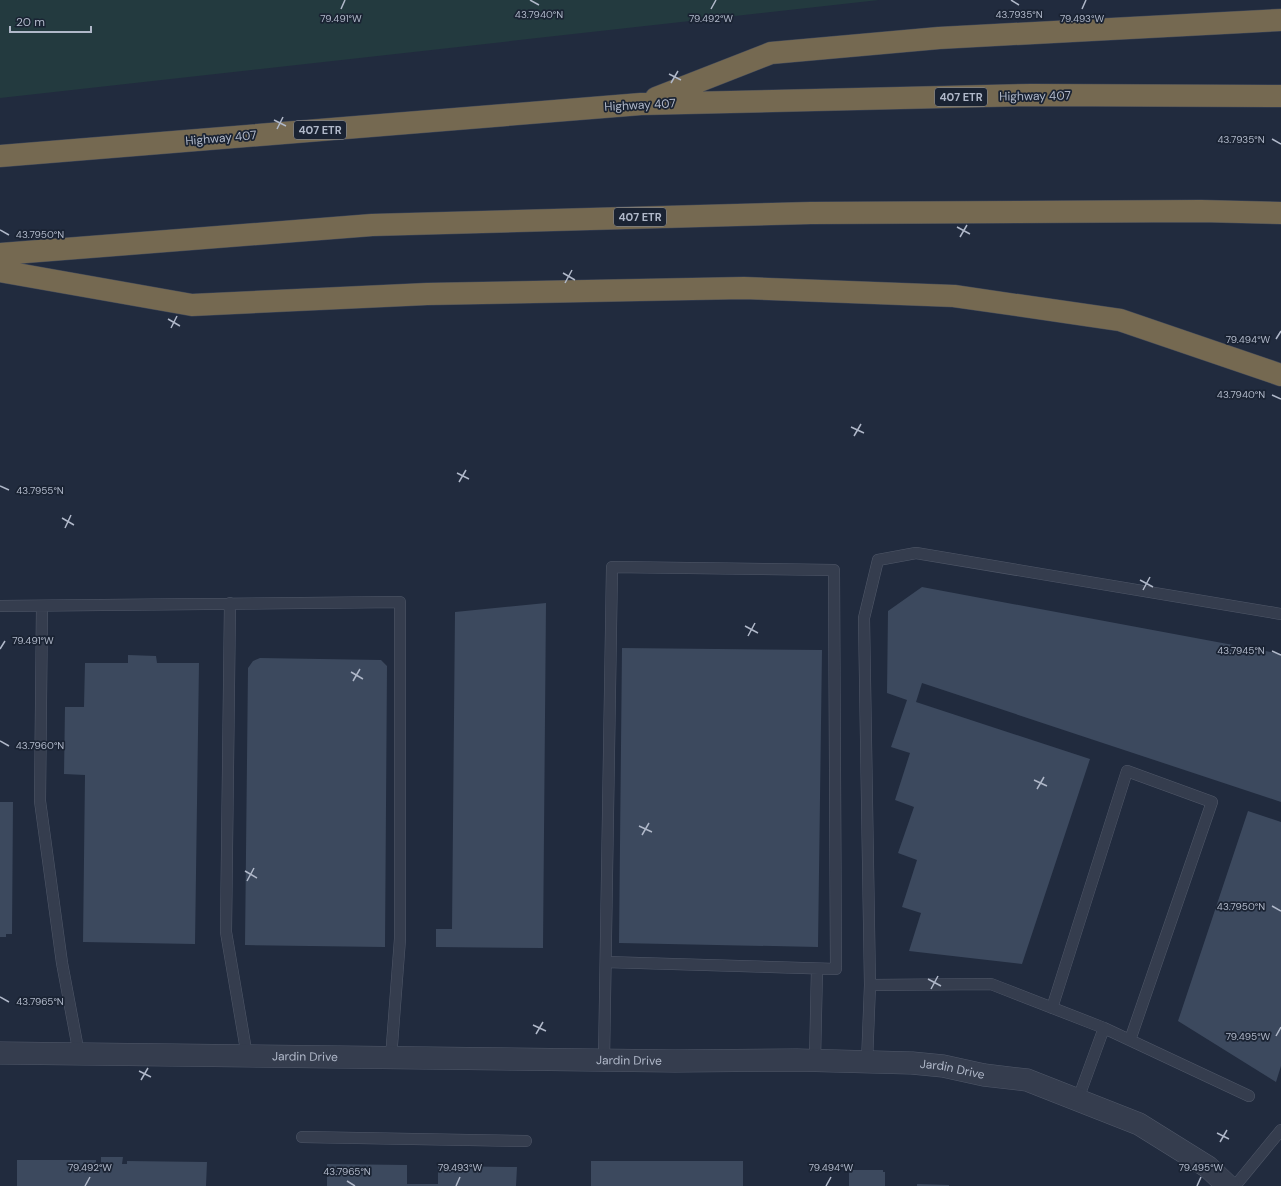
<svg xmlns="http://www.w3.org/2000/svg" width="1281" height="1186" viewBox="0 0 1281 1186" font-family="'DM Sans',sans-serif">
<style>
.green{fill:#233a3f}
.building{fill:#3c495e}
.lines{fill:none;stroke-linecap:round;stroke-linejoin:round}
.lane-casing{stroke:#505869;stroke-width:12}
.street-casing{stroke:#505869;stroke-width:23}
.highway-casing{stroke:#404859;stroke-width:23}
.lane{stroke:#353d4e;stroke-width:11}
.street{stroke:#353d4e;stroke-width:22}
.highway{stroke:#756951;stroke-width:22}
.ticks{fill:none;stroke:#b0b8c9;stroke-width:1.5}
.labels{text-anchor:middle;stroke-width:3.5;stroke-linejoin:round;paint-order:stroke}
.shield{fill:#1a2333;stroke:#838b9c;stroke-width:1}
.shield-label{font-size:11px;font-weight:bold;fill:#b0b8c9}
.street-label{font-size:12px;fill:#b0b8c9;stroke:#1a2333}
.ticks-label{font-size:10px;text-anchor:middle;fill:#b0b8c9;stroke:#1a2333;stroke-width:3.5;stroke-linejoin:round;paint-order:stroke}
</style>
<rect width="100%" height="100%" fill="#212b3e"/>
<path class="green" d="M0 0H879L0 98Z"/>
<path class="building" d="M922 587 1281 654V802L922 683 916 702 1090 759 1022 964 909 951 921 913 902 907 917 860 898 853 914 807 895 800 910 753 891 747 907 700 887 693 888 611Z
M546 603 543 948 436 947V929H452L455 612Z
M622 648 822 650 818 947 619 943Z
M128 655 156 656 157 663H199L195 944 83 942 85 775 64 774 65 707H84L85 663H128Z
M260 658 381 660 387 666 385 947 245 945 248 668 253 661Z
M0 802H13L12 934H6V937H0Z
M1248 811 1281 822V1066L1276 1082 1178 1021Z
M101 1157H123L122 1164H127V1161L207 1162 206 1186H17V1160H96V1163H101Z
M591 1161H743V1186H591Z
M327 1164 407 1165V1184H438V1166L517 1167 516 1186H327Z
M852 1170H883V1172H885V1186H849V1172H852Z
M917 1184 949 1185V1186H917Z"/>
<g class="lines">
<g class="lane-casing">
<path id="lane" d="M230 603 226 932 247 1056
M0 606 400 602V939L391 1058
M42 606 40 801 62 963 79 1054
M870 985 864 618 878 560 916 553 1281 614
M1052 1008 1127 771 1212 802 1130 1040
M604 1060 612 567 834 570 836 969 606 962
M815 1060 817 969
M867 1062 870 985 991 984 1104 1028
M1078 1099 1104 1028 1249 1096
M302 1137 526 1141
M1235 1186 1281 1130"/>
</g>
<g class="street-casing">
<g id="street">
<path id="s1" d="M0 1053 675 1061 797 1060 912 1063 943 1066 984 1075 1027 1080 1139 1124 1208 1167 1228 1186"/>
</g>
</g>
<g class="highway-casing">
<path id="highway" d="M656 98 771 53 939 38 1281 20
M0 156 641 104 1031 95 1281 96
M0 254 372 225 811 213 1201 211 1281 213
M0 271 192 305 427 294 744 288 954 296 1120 320 1281 375"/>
</g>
<use href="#lane" class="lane"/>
<use href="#street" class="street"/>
<use href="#highway" class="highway"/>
</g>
<path class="ticks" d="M530 0 539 5M1011 0 1019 5M341 9 345 0M711 9 716 0M1082 9 1086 0M669 74 681 80M671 83 678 71M274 120 286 126M277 129 283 117M1272 139 1281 144M957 227 970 234M0 230 9 235M960 237 967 225M563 273 575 280M565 283 572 270M168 319 180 326M171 328 177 316M1276 339 1281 331M1272 395 1281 399M851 427 864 433M854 436 861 424M457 473 469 479M459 482 466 470M0 486 9 490M62 518 74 525M65 528 71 515M1140 580 1153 587M1143 590 1150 577M745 626 758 633M748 636 755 623M0 649 5 641M1272 651 1281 655M351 672 363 679M353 681 360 669M0 741 9 746M1034 780 1047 786M1037 789 1044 777M639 826 652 832M642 835 649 823M245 871 257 878M247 881 254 868M1272 906 1281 911M928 979 941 986M931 989 938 976M0 997 9 1002M533 1025 546 1031M536 1034 543 1022M1276 1036 1281 1027M139 1071 151 1077M141 1080 148 1068M1217 1133 1229 1139M1220 1142 1227 1130M347 1181 355 1186M85 1186 90 1177M456 1186 460 1177M826 1186 831 1177M1197 1186 1201 1177"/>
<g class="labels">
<g class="shield">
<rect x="935" y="88" width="52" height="18" rx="3"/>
<rect x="294" y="121" width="52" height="18" rx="3"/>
<rect x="614" y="208" width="52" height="18" rx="3"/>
</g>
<g class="shield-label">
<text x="961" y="101">407 ETR</text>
<text x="320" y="134">407 ETR</text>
<text x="640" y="221">407 ETR</text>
</g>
<g class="street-label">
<text transform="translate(1035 96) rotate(-1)" y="4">Highway 407</text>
<text transform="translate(640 105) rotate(-3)" y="4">Highway 407</text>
<text transform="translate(221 138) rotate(-5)" y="4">Highway 407</text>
<text dy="4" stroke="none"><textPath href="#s1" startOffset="305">Jardin Drive</textPath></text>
<text dy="4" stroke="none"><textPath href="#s1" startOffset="629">Jardin Drive</textPath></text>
<text dy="4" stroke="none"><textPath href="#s1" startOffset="953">Jardin Drive</textPath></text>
</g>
</g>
<g class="ticks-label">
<text x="539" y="18">43.7940°N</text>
<text x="1019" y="18">43.7935°N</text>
<text x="341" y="22">79.491°W</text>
<text x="711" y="22">79.492°W</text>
<text x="1082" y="22">79.493°W</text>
<text x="1241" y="143">43.7935°N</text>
<text x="40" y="238">43.7950°N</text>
<text x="1248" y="343">79.494°W</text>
<text x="1241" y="398">43.7940°N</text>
<text x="40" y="494">43.7955°N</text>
<text x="33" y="644">79.491°W</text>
<text x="1241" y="654">43.7945°N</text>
<text x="40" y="749">43.7960°N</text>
<text x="1241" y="910">43.7950°N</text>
<text x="40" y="1005">43.7965°N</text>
<text x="1248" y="1040">79.495°W</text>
<text x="90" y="1171">79.492°W</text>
<text x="460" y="1171">79.493°W</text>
<text x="831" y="1171">79.494°W</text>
<text x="1201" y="1171">79.495°W</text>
<text x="347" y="1175">43.7965°N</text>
</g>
<path d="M10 26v6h81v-6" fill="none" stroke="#b0b8c9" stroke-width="2"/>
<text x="16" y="26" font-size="12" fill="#b0b8c9" stroke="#1a2333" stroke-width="3" paint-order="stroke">20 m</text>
</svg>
